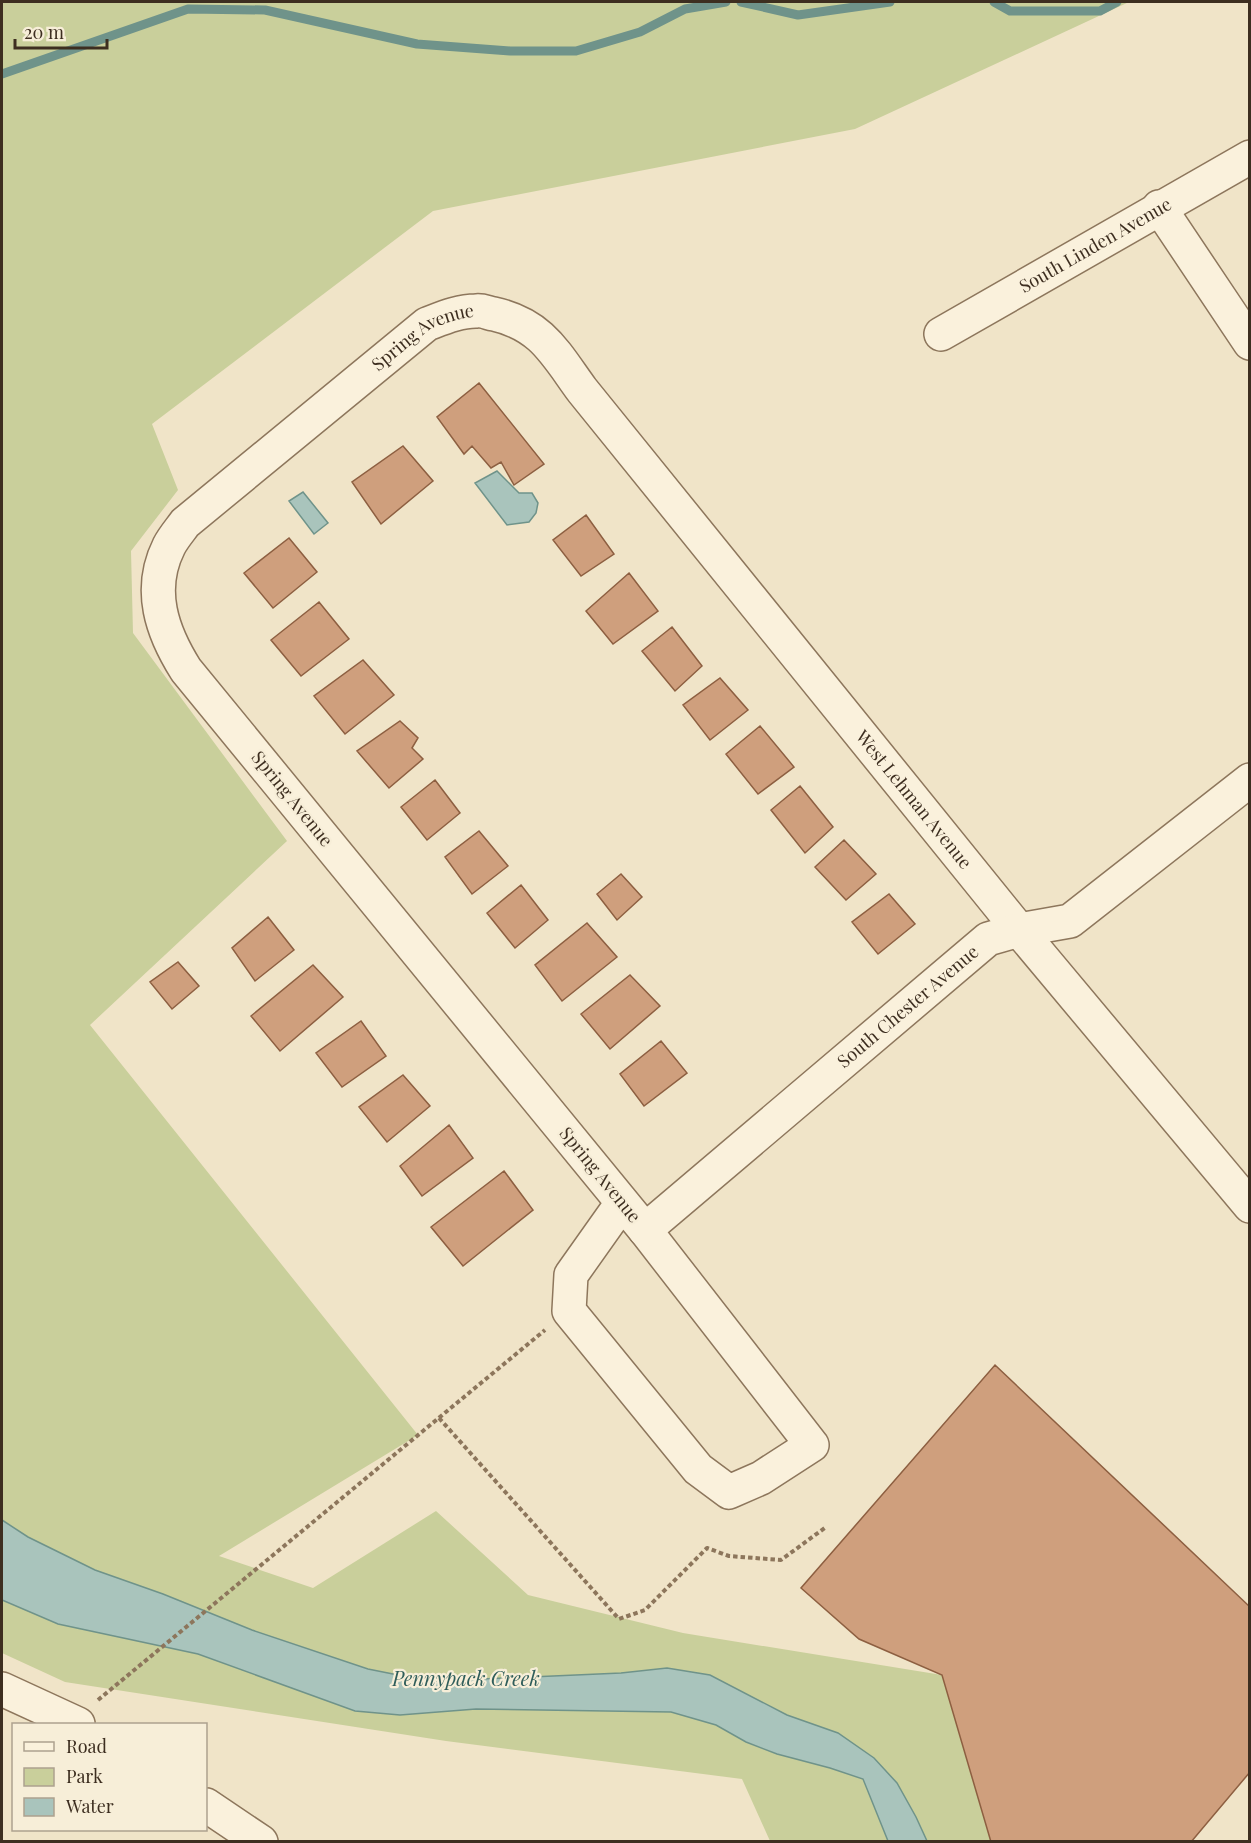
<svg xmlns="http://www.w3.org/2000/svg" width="1251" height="1843" viewBox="0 0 1251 1843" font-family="'Playfair Display',serif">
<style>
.green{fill:#c9cf9b}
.water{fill:#a9c4bc;stroke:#6f938a;stroke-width:1.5}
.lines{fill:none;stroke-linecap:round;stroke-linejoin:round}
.stream{stroke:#6f938a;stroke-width:9}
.building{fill:#cf9f7d;stroke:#8d5f41;stroke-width:1.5}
.minor-casing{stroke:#8d765c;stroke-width:36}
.path{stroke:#8d765c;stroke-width:4;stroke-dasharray:4.5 3;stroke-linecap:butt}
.minor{stroke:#faf1dc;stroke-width:33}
.labels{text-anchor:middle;stroke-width:4.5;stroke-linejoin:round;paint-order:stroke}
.street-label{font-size:18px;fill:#3d2e20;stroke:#f7eed8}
.water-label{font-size:20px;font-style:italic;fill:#2f5d5a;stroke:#f7eed8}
</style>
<rect width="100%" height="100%" fill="#f0e4c8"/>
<path class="green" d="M2 2H1129L855 129 433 211 152 424 178 490 131 551 133 633 287 841 90 1025 418 1435 219 1556 313 1588 436 1511 528 1595 683 1633 942 1675 991 1841H770L742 1779 446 1741 65 1682 2 1653Z"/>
<path class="water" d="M497 471 519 493H532L538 503 536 513 529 522 507 525 475 483Z
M303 492 328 523 314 534 289 501Z
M2 1520 28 1537 95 1570 163 1594 252 1630 368 1669 398 1675 437 1681 621 1673 667 1668 710 1675 787 1715 838 1733 874 1758 897 1783 916 1817 927 1841H888L863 1779 830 1768 777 1754 746 1742 716 1725 671 1712 476 1709 400 1715 355 1711 198 1654 58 1624 2 1600Z"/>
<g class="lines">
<path class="stream" d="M741 2 798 15 890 2
M994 2 1010 11H1100L1117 2
M2 74 188 9 265 10 417 44 510 51H576L640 32 685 9 726 2"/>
</g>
<path class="building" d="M479 383 544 464 514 485 501 462 491 468 472 446 464 454 437 417Z
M403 446 433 481 381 524 352 482Z
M586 515 614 554 581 576 553 540Z
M289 538 317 572 273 608 244 573Z
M629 573 658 611 613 644 586 611Z
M319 602 349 639 301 676 271 640Z
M672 627 702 666 675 691 642 651Z
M363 660 394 695 345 734 314 696Z
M720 678 748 710 710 740 683 705Z
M400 721 418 738 412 748 423 759 389 788 357 751Z
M760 726 794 767 758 794 726 754Z
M435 780 460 813 427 840 401 807Z
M800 786 833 827 805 853 771 810Z
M479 831 508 866 472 894 445 857Z
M844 840 876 874 846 900 815 867Z
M621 874 642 897 617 920 597 894Z
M521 885 548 920 515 948 487 913Z
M889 894 915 924 878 954 852 922Z
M268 917 294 950 255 981 232 948Z
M587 923 617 957 562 1001 535 965Z
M178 962 199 986 172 1009 150 982Z
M313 965 343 997 280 1051 251 1016Z
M630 975 660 1006 610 1049 581 1014Z
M361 1021 386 1056 342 1087 316 1053Z
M661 1041 687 1073 644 1106 620 1074Z
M403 1075 430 1106 387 1142 359 1107Z
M449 1125 473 1158 422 1196 400 1166Z
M504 1171 533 1210 463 1266 431 1227Z
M995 1365 1250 1607V1772L1191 1842H991L942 1675 859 1639 801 1588Z"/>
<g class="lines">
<g class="minor-casing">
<g id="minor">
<path d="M1159 207 1250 343"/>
<path id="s1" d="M941 334 1250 157"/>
<path id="s2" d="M622 1203 571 1275 569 1311 698 1469 729 1492 761 1478 812 1445 645 1230 186 670C162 632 147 590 169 546 173 538 180 530 185 523L427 324C443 318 459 311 476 311 482 310 488 313 494 314 542 325 555 353 582 390L1019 930 1250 1206"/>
<path id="s3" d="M645 1230 988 939 1019 930 1070 921 1250 780"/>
<path d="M2 1689 78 1724"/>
<path d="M206 1805 261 1842"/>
</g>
</g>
<path class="path" d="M439 1418 619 1619 645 1610 707 1548 729 1556 781 1560 826 1527
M98 1700 545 1330"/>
<use href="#minor" class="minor"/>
</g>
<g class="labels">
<g class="street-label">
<text dy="6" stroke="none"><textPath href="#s1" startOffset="178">South Linden Avenue</textPath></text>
<text dy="6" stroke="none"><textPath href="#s2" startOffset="1922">Spring Avenue</textPath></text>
<text transform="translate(292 799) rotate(51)" y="6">Spring Avenue</text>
<text dy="6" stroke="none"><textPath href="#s2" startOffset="2648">West Lehman Avenue</textPath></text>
<text dy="6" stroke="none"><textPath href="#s3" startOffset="345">South Chester Avenue</textPath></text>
<text transform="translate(600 1175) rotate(51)" y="6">Spring Avenue</text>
</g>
<g class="water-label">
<text x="466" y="1686">Pennypack Creek</text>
</g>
</g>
<rect width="1251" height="1843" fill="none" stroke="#3d2e20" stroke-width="6"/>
<rect x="12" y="1723" width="195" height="108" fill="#f7eed8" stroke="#ada18e" stroke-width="1.5"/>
<rect x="24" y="1742" width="30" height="9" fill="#faf1dc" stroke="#ada18e" stroke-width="1.5"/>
<text x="66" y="1753" font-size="18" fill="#3d2e20">Road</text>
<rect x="24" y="1768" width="30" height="18" fill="#c9cf9b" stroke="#ada18e" stroke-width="1.5"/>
<text x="66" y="1783" font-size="18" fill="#3d2e20">Park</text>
<rect x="24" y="1798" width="30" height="18" fill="#a9c4bc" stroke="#ada18e" stroke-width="1.5"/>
<text x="66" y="1813" font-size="18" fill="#3d2e20">Water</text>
<path d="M15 39v9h92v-9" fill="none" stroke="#3d2e20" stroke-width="3"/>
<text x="24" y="39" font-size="18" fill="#3d2e20" stroke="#f7eed8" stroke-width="4.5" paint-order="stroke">20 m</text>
</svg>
